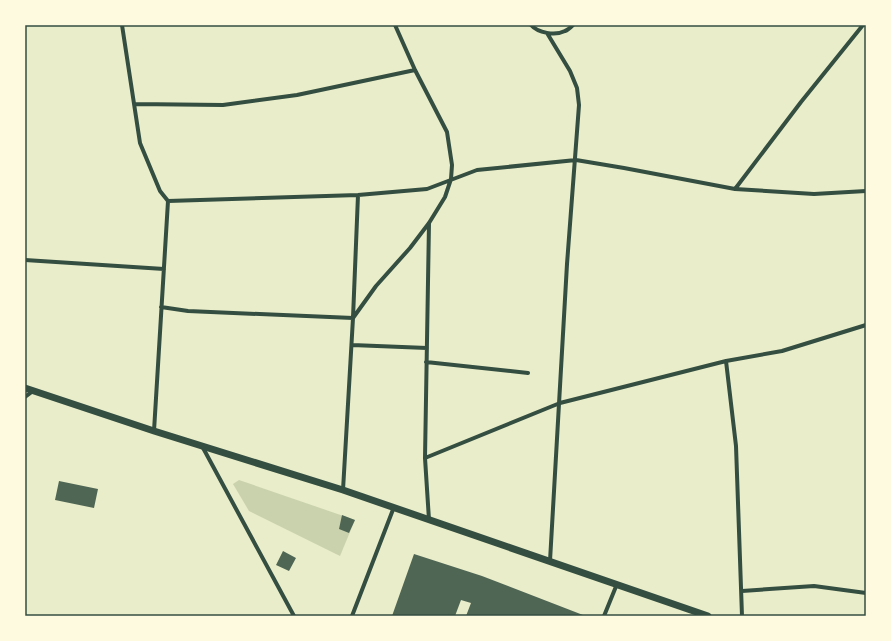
<svg xmlns="http://www.w3.org/2000/svg" width="891" height="641" viewBox="0 0 891 641" font-family="'Public Sans',sans-serif">
<style>
.green{fill:#cad2ad}
.building{fill:#4f6655}
.lines{fill:none;stroke-linecap:round;stroke-linejoin:round}
.minor{stroke:#344e41;stroke-width:4}
.tertiary{stroke:#344e41;stroke-width:7}
.neatline{fill:none;stroke:#344e41;stroke-width:1.5}
</style>
<rect width="100%" height="100%" fill="#e9edc9"/>
<path class="green" d="M239 480 355 520 340 556 249 511 233 484Z"/>
<path class="building" d="M59 481 98 489 94 508 55 500Z
M342 515 355 520 349 533 339 529Z
M283 551 296 558 289 571 276 565Z
M414 554 482 576 583 615 582 616H466L471 603 461 600 455 616H392Z"/>
<g class="lines">
<path class="minor" d="M122 25 140 143 160 191 168 201 358 195 427 189 477 170 576 160 624 168 735 189 814 194 866 191
M531 25C538 33 555 36 565 31 568 30 571 27 573 25
M547 33 570 71 577 88 579 105 567 264 550 561
M134 104 223 105 297 95 415 70
M735 189 801 102 863 25
M25 260 164 269
M161 307 188 311 353 318 376 286 410 248 429 223 445 197 451 179 452 165 447 132 415 70 395 25
M352 345 427 348
M426 362 528 373
M25 397 33 391
M154 431 168 201
M202 446 294 616
M425 458 560 403 726 361
M343 490 353 318 358 195
M429 520 425 458 429 223
M742 591 814 586 866 593
M352 616 394 507
M604 616 617 584
M742 616 736 446 726 361 782 351 866 325"/>
<path class="tertiary" d="M25 388 154 431 343 490 708 616"/>
</g>
<rect width="891" height="641" fill="none" stroke="#fefae0" stroke-width="52"/>
<rect x="26" y="26" width="839" height="589" class="neatline"/>
</svg>
